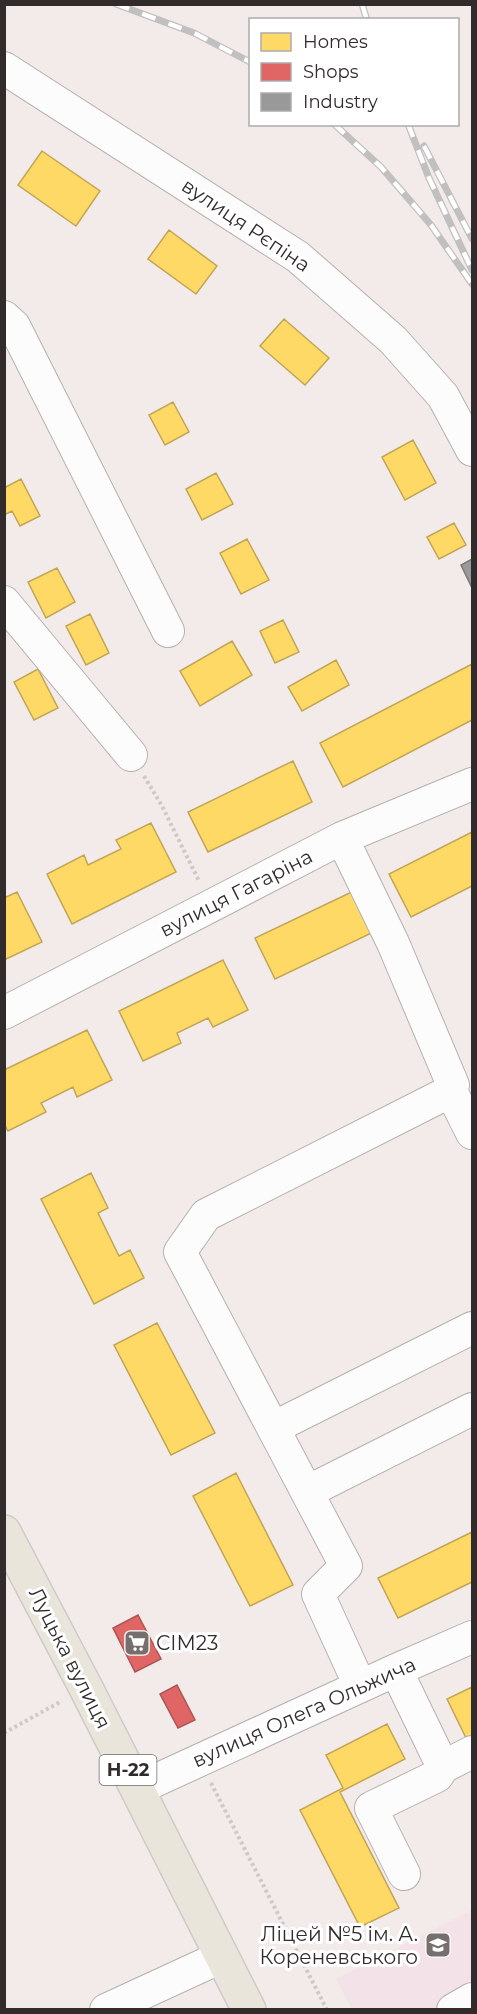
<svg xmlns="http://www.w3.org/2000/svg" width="477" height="2014" viewBox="0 0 477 2014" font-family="Montserrat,sans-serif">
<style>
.education{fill:#f3e2e8}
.homes{fill:#ffd966;stroke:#c1a554;stroke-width:1.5}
.shops{fill:#e06666;stroke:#ac5554;stroke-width:1.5}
.industry{fill:#999;stroke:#7a7878;stroke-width:1.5}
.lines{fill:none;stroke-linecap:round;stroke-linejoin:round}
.minor-casing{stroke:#b5b0af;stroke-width:34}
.major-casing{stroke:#cdcac9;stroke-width:36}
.path{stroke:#cccac8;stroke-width:4;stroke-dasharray:3 3;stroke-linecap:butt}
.minor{stroke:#fdfcfc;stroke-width:32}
.major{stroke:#eae5da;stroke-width:33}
.rail-casing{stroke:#c1bfbf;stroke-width:7}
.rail{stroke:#fff;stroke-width:4.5;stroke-dasharray:14;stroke-linecap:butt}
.labels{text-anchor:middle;stroke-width:6;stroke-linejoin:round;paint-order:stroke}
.shield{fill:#fff;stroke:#6f6b6b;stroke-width:1.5}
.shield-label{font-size:18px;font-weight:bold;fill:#312c2b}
.street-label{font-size:20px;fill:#312c2b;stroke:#fff}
.poi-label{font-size:20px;fill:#312c2b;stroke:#fff;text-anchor:start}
</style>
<rect width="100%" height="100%" fill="#f2ebea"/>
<path class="education" d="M472 1910V2009H352L336 1979Z"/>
<path class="homes" d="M42 151 100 191 76 226 18 185Z
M169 230 217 266 196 294 148 259Z
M284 319 329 358 305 385 260 346Z
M173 402 189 432 165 445 149 415Z
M413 440 436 483 405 500 382 457Z
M216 473 233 504 202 520 186 489Z
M21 479 40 516 20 526 12 511 4 515V488Z
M454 523 466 545 439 559 427 537Z
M247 539 269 580 241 594 220 553Z
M57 568 75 602 46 618 28 582Z
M90 614 109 653 86 665 66 626Z
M283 620 299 652 275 663 260 631Z
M232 641 252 675 200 706 180 671Z
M336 660 349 685 302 711 288 687Z
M472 664V720L343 787 320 743Z
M38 669 58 708 34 720 14 682Z
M293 761 312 802 208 852 188 812Z
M151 823 176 872 72 924 47 874 84 855 88 865 121 849 116 840Z
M472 832V886L411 917 389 874Z
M360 888 380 929 275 979 255 938Z
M17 892 42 942 4 960V898Z
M223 960 248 1010 213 1027 208 1018 177 1033 181 1043 143 1061 119 1011Z
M87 1030 112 1080 77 1097 73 1087 41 1103 46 1112 8 1131 4 1124V1070Z
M91 1173 108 1208 98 1213 119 1256 130 1250 144 1278 94 1304 41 1199Z
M157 1323 215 1433 171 1455 114 1345Z
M236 1473 293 1585 250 1606 193 1496Z
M472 1532V1582L398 1618 378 1578Z
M472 1687V1737L467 1740 447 1699Z
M387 1724 405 1759 340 1792 399 1908 360 1927 300 1810 343 1788 326 1755Z"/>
<path class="shops" d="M138 1615 161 1659 135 1672 113 1628Z
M177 1685 195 1720 178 1728 160 1694Z"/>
<path class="industry" d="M472 559V588L461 565Z"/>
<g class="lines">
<g class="minor-casing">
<path id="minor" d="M4 68 298 257 393 340 443 396 472 450
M4 317 14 326 168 631
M4 602 131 755
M342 838 393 943 453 1085 451 1091 472 1133
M4 1013 342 838 472 784
M273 1428 472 1328
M307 1492 472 1409
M396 1670 443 1767 472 1752
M360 1686 318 1594 346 1566 180 1252 206 1215 451 1091
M137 1789 396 1670 472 1637
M404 1874 371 1808 437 1776 443 1767
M106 2010 221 1957
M453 2010 472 1999"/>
</g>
<g class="major-casing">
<path id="major" d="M4 1532 86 1688 249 2010"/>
</g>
<path class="path" d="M144 776 162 806 199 881
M4 1733 62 1701
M211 1783 327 2010"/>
<use href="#minor" class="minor"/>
<use href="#major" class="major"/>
<g class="rail-casing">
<path id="rail" d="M116 4 194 33 250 62
M362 4 367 20
M334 124 381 167 431 225 472 284
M408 124 429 178 472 270
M424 146 472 239"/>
</g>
<use href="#rail" class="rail"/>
</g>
<defs>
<g id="supermarket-square" transform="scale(1.35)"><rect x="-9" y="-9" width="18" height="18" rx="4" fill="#756f6e" stroke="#fff"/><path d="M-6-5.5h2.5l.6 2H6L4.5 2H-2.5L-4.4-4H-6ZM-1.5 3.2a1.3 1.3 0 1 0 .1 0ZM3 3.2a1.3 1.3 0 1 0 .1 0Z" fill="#fff"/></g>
<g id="school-square" transform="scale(1.35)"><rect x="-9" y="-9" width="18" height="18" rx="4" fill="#756f6e" stroke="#fff"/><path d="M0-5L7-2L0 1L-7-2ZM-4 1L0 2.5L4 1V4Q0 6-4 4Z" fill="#fff"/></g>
</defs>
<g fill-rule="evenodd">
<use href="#supermarket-square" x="137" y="1643"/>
<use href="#school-square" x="438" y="1945"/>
</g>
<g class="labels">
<rect class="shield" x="99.5" y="1755" width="57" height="30" rx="4.5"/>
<g class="shield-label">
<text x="128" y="1776">Н-22</text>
</g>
<g class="street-label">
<text transform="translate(246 225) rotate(34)" y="7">вулиця Рєпіна</text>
<text transform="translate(236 893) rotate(-27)" y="7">вулиця Гагаріна</text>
<text transform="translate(70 1658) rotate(63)" y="7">Луцька вулиця</text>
<text transform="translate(304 1712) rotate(-24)" y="7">вулиця Олега Ольжича</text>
</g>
<g class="poi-label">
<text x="156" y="1650">СІМ23</text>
<text x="418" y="1941" text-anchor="end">Ліцей №5 ім. А.<tspan x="418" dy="23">Кореневського</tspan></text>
</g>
</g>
<rect width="477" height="2014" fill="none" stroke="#312c2b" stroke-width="12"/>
<rect x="249" y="18" width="210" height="108" fill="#ffffff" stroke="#adabaa" stroke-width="1.5"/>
<rect x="261" y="33" width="30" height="18" fill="#ffd966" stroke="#adabaa" stroke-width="1.5"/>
<text x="303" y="48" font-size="18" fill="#312c2b">Homes</text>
<rect x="261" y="63" width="30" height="18" fill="#e06666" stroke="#adabaa" stroke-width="1.5"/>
<text x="303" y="78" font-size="18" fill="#312c2b">Shops</text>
<rect x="261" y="93" width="30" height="18" fill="#999999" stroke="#adabaa" stroke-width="1.5"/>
<text x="303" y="108" font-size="18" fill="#312c2b">Industry</text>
</svg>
